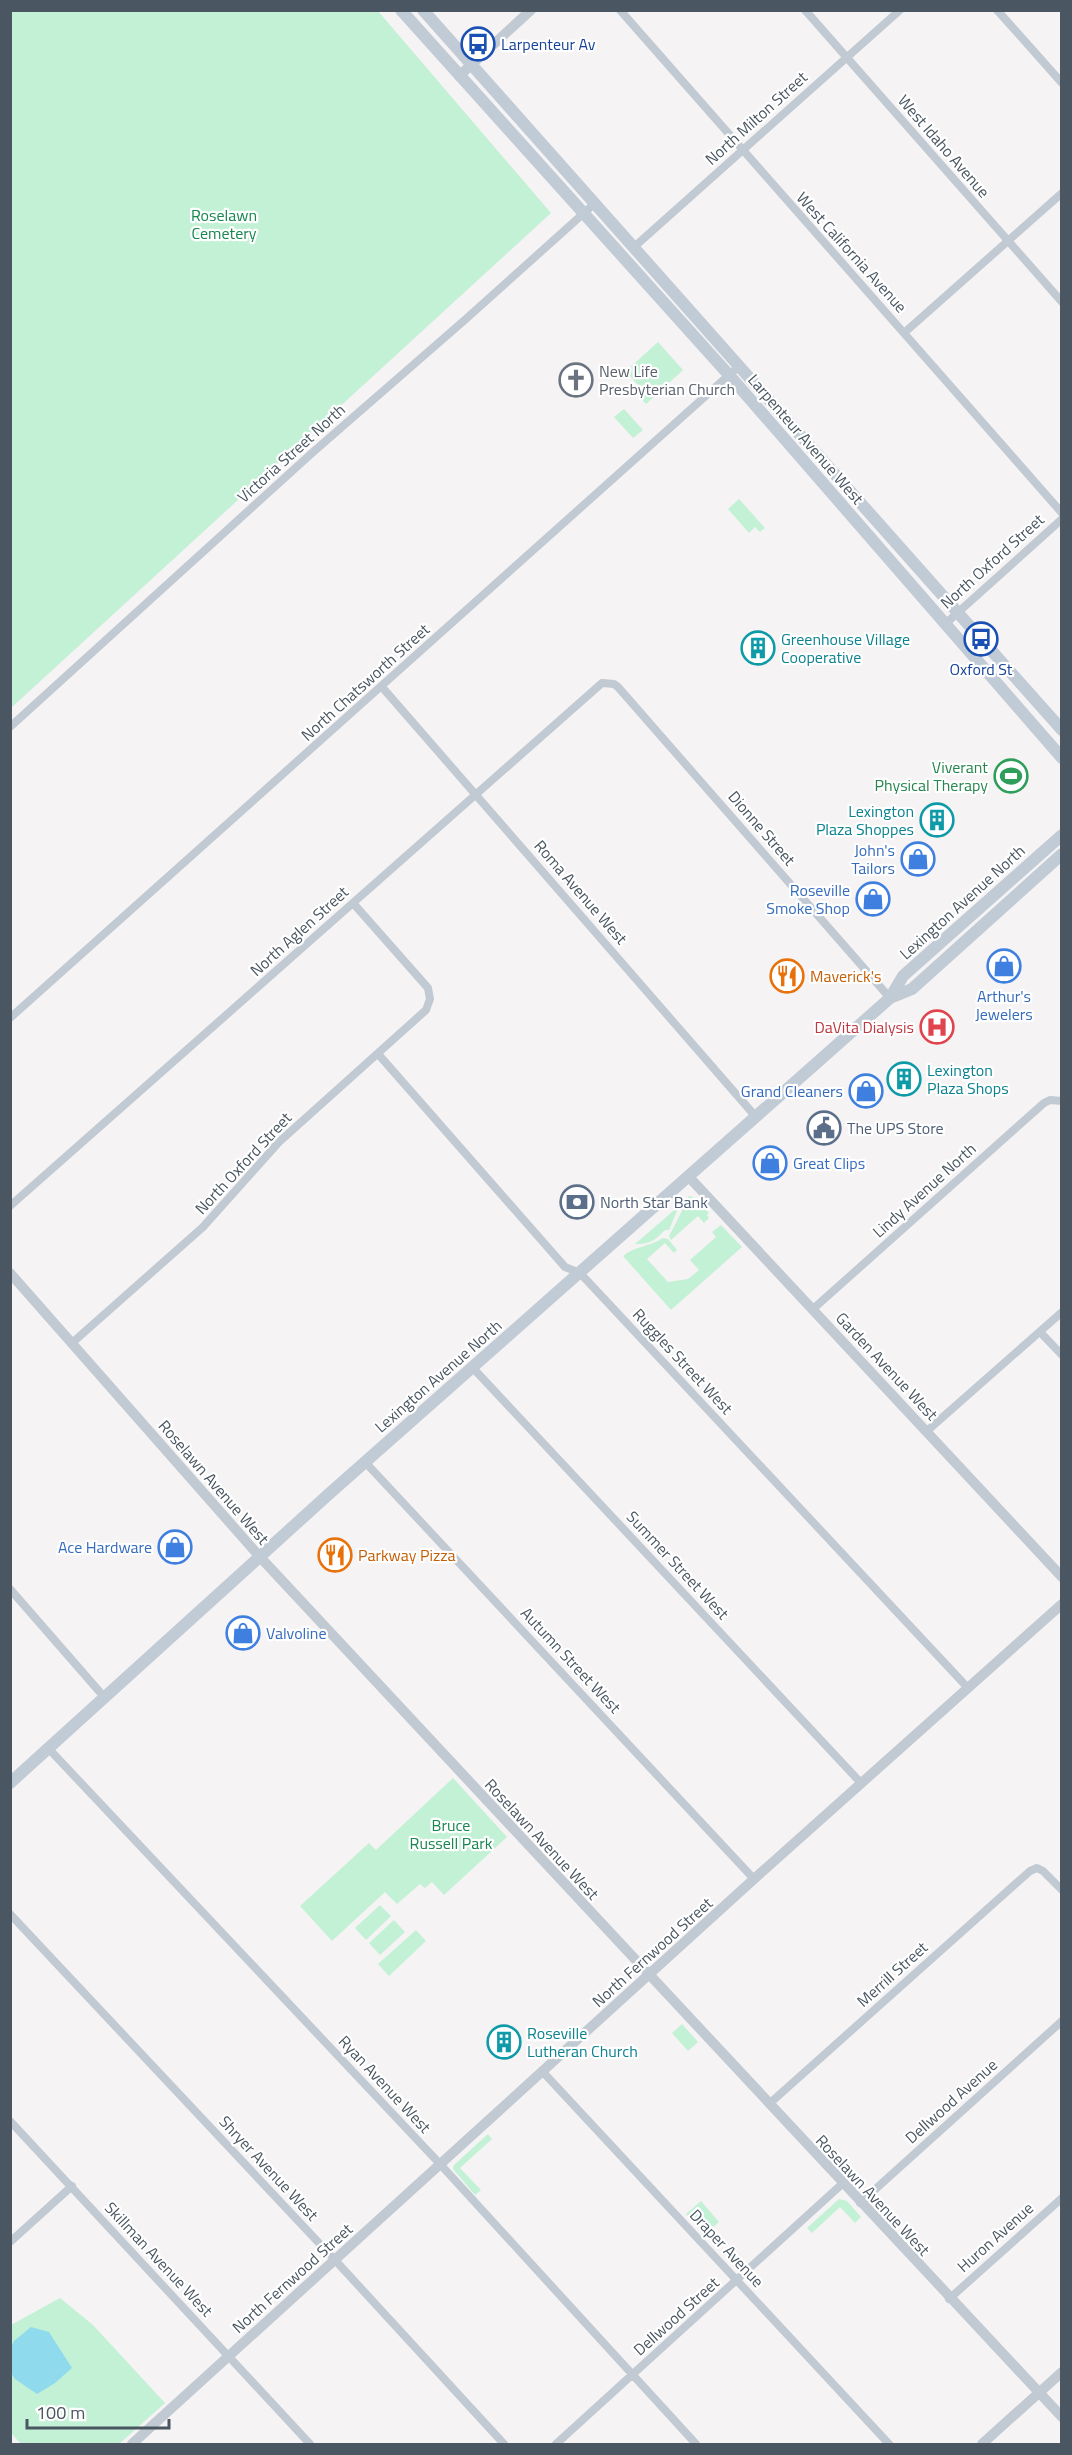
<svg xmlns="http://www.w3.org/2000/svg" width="1072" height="2455" viewBox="0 0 1072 2455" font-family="'Titillium Web',sans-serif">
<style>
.green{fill:#c3f1d5}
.water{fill:#90daee}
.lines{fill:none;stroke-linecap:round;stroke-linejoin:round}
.minor{stroke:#c1cad2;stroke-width:8}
.tertiary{stroke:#c1cad2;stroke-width:10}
.secondary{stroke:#c1cbd6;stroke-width:12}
.labels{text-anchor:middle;stroke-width:4.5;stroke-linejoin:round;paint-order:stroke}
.transit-label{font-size:16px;fill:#164399;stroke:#fff;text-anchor:start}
.street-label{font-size:16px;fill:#4a5661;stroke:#fff}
.park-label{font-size:16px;fill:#17864f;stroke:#fff}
.worship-label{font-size:16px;fill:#5b616d;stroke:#fff;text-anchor:start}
.culture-label{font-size:16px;fill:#0d838f;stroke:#fff;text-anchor:start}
.leisure-label{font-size:16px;fill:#27864d;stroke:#fff;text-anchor:end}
.shop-label{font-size:16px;fill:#366cbe;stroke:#fff;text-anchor:end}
.food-label{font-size:16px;fill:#c56008;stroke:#fff;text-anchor:start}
.health-label{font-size:16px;fill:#be3a42;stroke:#fff;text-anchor:end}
.service-label{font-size:16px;fill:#4e5e75;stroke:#fff;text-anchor:start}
</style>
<rect width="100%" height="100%" fill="#f5f3f3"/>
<path class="green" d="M11 10 378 11 551 213 11 708Z
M658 342 683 370 646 404 633 390 638 385 626 371Z
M624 409 643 430 633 438 614 417Z
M739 499 765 528 760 532 755 527 749 533 728 509Z
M689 1196 695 1198 709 1213 707 1215 709 1218 704 1223 698 1216 671 1240 669 1236 682 1211V1203Z
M679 1206 669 1230H665C656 1239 650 1245 635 1244Z
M721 1225 742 1247 671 1310 623 1256C635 1246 649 1247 663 1238L668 1239 677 1250 674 1253 665 1243 647 1259 668 1282 688 1279 699 1270 690 1260 716 1237 712 1232Z
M453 1778 507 1837 444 1895 432 1882 425 1888 420 1884 397 1904 385 1892 332 1941 300 1906 369 1843 376 1850Z
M380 1905 391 1916 366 1940 355 1928Z
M394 1920 405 1932 380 1955 369 1943Z
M416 1930 426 1941 389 1976 378 1964Z
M682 2024 698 2042 688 2051 672 2033Z
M488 2134 492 2139 460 2168 481 2190 475 2195 453 2169 454 2165Z
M839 2199 847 2201 861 2217 855 2223 840 2207 812 2233 807 2228Z
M701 2201 719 2222 704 2235 686 2214Z
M60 2298 93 2325 165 2403 119 2444H21L11 2433V2325Z"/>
<path class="water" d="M31 2327 49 2332 72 2368 55 2383 37 2394 15 2379 11 2373V2347L14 2341Z"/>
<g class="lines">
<path class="minor" d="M620 10 1062 513
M805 10 1062 302
M997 10 1062 83
M633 248 900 10
M904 333 1062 193
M944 625 1062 519
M382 687 756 1117
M10 727 312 453 467 318 594 204
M10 1018 738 367
M379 1055 565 1267 580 1273 968 1688
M10 1206 602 683 614 684 618 687 890 998
M813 1309 1044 1103 1050 1100 1062 1101
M1040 1332 1062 1355
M72 1343 203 1227 279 1142 426 1010 430 999 428 988 353 903
M472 1367 861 1783
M927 1431 1062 1312
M365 1462 754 1879
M10 1589 105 1698
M48 1748 440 2164 696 2444
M10 1914 334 2259 504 2444
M542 2071 889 2444
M769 2104 1030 1871 1037 1868 1043 1871 1062 1890
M10 2121 310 2444
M860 2203 1062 2021
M10 2242 72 2186
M949 2299 1062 2198
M556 2444 842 2184"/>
<path class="tertiary" d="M459 76 531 10
M689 1177 1062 1577
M10 1273 260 1557 1062 2417
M132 2444 754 1879 1062 1604
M982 2444 1062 2372"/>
<path class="secondary" d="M401 10 729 375 1062 758
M423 10 1062 730
M890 998 912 989 1062 854
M10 1783 330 1493 890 998 903 976 1062 835"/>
</g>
<defs>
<g id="bus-ring" transform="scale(1.725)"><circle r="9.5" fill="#fff" stroke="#1a4fb4" stroke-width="1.5"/><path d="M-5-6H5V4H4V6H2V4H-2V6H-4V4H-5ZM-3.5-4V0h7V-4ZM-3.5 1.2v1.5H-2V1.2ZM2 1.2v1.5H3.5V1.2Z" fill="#1a4fb4"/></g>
<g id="church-ring" transform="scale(1.725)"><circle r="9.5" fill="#fff" stroke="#6b7280" stroke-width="1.5"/><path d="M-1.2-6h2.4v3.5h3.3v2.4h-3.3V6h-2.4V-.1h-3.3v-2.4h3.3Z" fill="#6b7280"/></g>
<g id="building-ring" transform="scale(1.725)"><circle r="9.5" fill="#fff" stroke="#0f9aa8" stroke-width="1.5"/><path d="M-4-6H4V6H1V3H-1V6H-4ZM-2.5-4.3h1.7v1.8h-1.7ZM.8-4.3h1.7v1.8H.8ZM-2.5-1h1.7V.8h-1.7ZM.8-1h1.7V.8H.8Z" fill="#0f9aa8"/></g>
<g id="stadium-ring" transform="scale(1.725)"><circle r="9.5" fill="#fff" stroke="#2e9e5b" stroke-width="1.5"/><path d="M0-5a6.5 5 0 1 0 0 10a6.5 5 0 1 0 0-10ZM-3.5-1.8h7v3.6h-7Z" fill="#2e9e5b"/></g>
<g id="shop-ring" transform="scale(1.725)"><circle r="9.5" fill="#fff" stroke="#3f7fe0" stroke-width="1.5"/><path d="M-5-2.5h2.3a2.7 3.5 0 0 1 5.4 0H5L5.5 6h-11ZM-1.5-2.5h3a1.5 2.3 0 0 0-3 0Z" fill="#3f7fe0"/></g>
<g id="restaurant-ring" transform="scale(1.725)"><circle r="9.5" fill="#fff" stroke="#e8710a" stroke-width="1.5"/><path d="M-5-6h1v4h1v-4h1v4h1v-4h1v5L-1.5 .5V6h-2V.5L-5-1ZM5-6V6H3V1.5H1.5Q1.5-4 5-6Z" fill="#e8710a"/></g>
<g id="hospital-ring" transform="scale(1.725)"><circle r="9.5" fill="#fff" stroke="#e0444e" stroke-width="1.5"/><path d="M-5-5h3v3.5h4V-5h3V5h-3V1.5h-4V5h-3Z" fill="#e0444e"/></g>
<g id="civic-ring" transform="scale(1.725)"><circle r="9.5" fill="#fff" stroke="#5c6f8a" stroke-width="1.5"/><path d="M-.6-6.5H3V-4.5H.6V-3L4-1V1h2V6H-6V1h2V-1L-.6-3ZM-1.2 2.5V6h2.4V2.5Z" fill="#5c6f8a"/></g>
<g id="bank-ring" transform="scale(1.725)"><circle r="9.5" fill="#fff" stroke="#5c6f8a" stroke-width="1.5"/><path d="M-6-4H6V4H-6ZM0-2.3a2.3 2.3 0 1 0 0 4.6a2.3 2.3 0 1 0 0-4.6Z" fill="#5c6f8a"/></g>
</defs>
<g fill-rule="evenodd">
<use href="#bus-ring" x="478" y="44"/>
<use href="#church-ring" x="576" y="380"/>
<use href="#bus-ring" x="981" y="639"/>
<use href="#building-ring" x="758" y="648"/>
<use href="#stadium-ring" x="1011" y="776"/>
<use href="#building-ring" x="937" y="820"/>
<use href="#shop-ring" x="918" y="859"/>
<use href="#shop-ring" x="873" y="899"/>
<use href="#shop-ring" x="1004" y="966"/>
<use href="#restaurant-ring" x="787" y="976"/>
<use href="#hospital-ring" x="937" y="1027"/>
<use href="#building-ring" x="904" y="1079"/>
<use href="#shop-ring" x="866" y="1091"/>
<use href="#civic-ring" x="824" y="1128"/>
<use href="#shop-ring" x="770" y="1163"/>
<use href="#bank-ring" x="577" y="1202"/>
<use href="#shop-ring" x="175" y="1547"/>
<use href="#restaurant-ring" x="335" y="1555"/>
<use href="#shop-ring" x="243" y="1633"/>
<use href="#building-ring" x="504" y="2042"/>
</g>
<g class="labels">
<g class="transit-label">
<text x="501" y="50">Larpenteur Av</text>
<text x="981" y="675" text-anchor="middle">Oxford St</text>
</g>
<g class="street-label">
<text transform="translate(756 118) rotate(-42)" y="6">North Milton Street</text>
<text transform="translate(944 146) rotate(49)" y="6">West Idaho Avenue</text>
<text transform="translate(852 252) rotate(48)" y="6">West California Avenue</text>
<text transform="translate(806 439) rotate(49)" y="6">Larpenteur Avenue West</text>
<text transform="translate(291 453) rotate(-42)" y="6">Victoria Street North</text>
<text transform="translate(992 561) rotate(-42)" y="6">North Oxford Street</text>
<text transform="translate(365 682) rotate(-42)" y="6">North Chatsworth Street</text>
<text transform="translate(762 828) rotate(49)" y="6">Dionne Street</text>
<text transform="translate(581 892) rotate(49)" y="6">Roma Avenue West</text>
<text transform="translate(962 902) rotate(-42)" y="6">Lexington Avenue North</text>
<text transform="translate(299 931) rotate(-42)" y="6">North Aglen Street</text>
<text transform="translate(243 1163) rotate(-47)" y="6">North Oxford Street</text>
<text transform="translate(924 1190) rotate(-42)" y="6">Lindy Avenue North</text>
<text transform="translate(683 1361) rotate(47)" y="6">Ruggles Street West</text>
<text transform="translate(887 1366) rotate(47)" y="6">Garden Avenue West</text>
<text transform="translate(438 1376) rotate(-41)" y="6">Lexington Avenue North</text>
<text transform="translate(214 1482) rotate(49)" y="6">Roselawn Avenue West</text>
<text transform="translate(678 1565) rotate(47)" y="6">Summer Street West</text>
<text transform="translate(571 1660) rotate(47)" y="6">Autumn Street West</text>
<text transform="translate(542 1839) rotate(47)" y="6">Roselawn Avenue West</text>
<text transform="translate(652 1952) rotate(-42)" y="6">North Fernwood Street</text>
<text transform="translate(892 1974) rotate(-42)" y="6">Merrill Street</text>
<text transform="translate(385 2084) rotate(47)" y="6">Ryan Avenue West</text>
<text transform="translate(951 2101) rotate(-42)" y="6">Dellwood Avenue</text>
<text transform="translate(269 2168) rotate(47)" y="6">Shryer Avenue West</text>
<text transform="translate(873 2195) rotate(47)" y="6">Roselawn Avenue West</text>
<text transform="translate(995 2237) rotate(-42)" y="6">Huron Avenue</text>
<text transform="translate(727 2248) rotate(47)" y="6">Draper Avenue</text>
<text transform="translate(159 2259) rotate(47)" y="6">Skillman Avenue West</text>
<text transform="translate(292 2278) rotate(-42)" y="6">North Fernwood Street</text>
<text transform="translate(676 2316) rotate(-42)" y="6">Dellwood Street</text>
</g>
<g class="park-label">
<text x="224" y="221">Roselawn<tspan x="224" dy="18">Cemetery</tspan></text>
<text x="451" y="1831">Bruce<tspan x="451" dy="18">Russell Park</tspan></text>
</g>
<g class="worship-label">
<text x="599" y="377">New Life<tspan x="599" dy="18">Presbyterian Church</tspan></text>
</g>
<g class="culture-label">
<text x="781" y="645">Greenhouse Village<tspan x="781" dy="18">Cooperative</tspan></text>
<text x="914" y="817" text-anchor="end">Lexington<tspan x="914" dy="18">Plaza Shoppes</tspan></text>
<text x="927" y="1076">Lexington<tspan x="927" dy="18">Plaza Shops</tspan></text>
<text x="527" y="2039">Roseville<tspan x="527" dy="18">Lutheran Church</tspan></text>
</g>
<g class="leisure-label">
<text x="988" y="773">Viverant<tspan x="988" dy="18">Physical Therapy</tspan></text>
</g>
<g class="shop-label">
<text x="895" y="856">John's<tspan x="895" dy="18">Tailors</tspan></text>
<text x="850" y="896">Roseville<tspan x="850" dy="18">Smoke Shop</tspan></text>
<text x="1004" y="1002" text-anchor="middle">Arthur's<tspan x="1004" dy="18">Jewelers</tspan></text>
<text x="843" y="1097">Grand Cleaners</text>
<text x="793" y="1169" text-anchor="start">Great Clips</text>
<text x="152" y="1553">Ace Hardware</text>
<text x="266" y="1639" text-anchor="start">Valvoline</text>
</g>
<g class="food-label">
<text x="810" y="982">Maverick's</text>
<text x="358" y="1561">Parkway Pizza</text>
</g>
<g class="health-label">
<text x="914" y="1033">DaVita Dialysis</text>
</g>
<g class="service-label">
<text x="847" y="1134">The UPS Store</text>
<text x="600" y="1208">North Star Bank</text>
</g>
</g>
<rect width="1072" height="2455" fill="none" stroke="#4a5661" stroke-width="24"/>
<path d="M27 2419v9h142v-9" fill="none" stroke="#4a5661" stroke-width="3"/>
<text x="36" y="2419" font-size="18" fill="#4a5661" stroke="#ffffff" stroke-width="4.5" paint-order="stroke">100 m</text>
</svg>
